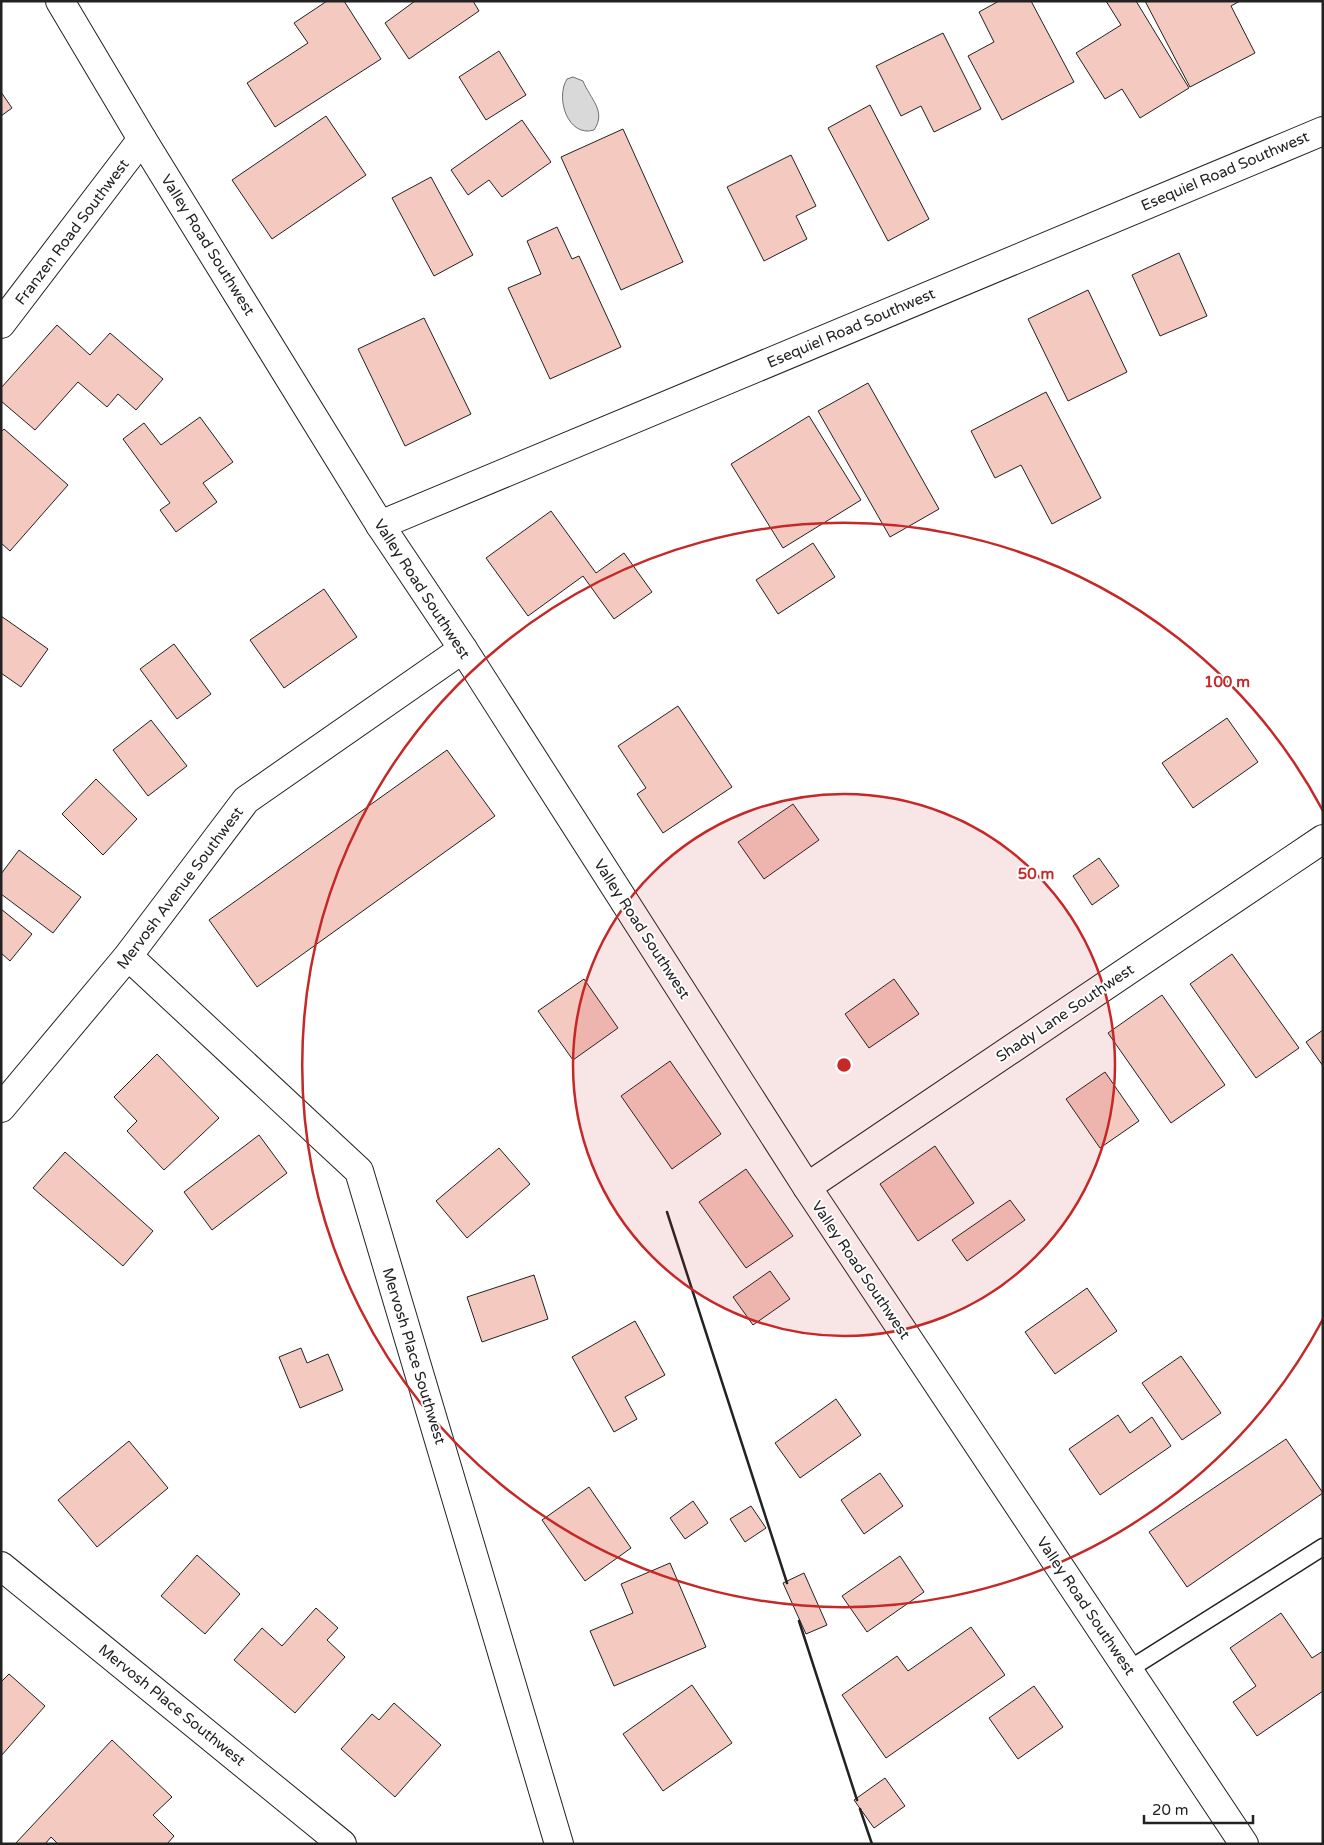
<svg xmlns="http://www.w3.org/2000/svg" width="1324" height="1845" viewBox="0 0 1324 1845" font-family="'Varela Round',sans-serif">
<style>
.water{fill:#d9d9d9;stroke:#6f6f6f}
.building{fill:#f3c9c0;stroke:#222}
.lines{fill:none;stroke-linecap:round;stroke-linejoin:round}
.lane-casing{stroke:#222;stroke-width:19}
.street-casing{stroke:#222;stroke-width:30}
.secondary-casing{stroke:#222;stroke-width:30}
.lane{stroke:#fff;stroke-width:16}
.street{stroke:#fff;stroke-width:28}
.secondary{stroke:#fff;stroke-width:28}
.wall{stroke:#222;stroke-width:2.5}
.ring{fill:none;stroke:#c62828;stroke-width:2.5}
.labels{text-anchor:middle;stroke-width:4;stroke-linejoin:round;paint-order:stroke}
.street-label{font-size:15px;fill:#222;stroke:#fff}
.centre{fill:#c62828;stroke:#fff;stroke-width:2.5}
.ring-label{font-size:15px;text-anchor:middle;font-weight:bold;fill:#c62828;stroke:#fff;stroke-width:4;stroke-linejoin:round;paint-order:stroke}
</style>
<rect width="100%" height="100%" fill="#fff"/>
<path class="water" d="M573 77 583 81C590 99 607 111 594 130 568 138 555 98 567 79Z"/>
<path class="building" d="M327 1H344L381 59 275 127 247 83 308 43 294 23Z
M415 1H473L479 11 409 59 385 23Z
M999 1H1031L1074 82 1002 120 968 56 994 42 979 12Z
M1106 1H1136L1189 88 1140 118 1122 89 1105 99 1076 53 1121 25Z
M1145 1H1240L1231 6 1255 53 1190 87Z
M943 33 981 109 934 132 921 106 901 116 876 66Z
M499 51 526 95 486 120 459 77Z
M1 92 12 108 1 116Z
M870 105 929 219 888 241 828 128Z
M326 116 366 175 272 239 232 180Z
M522 120 551 162 502 197 489 180 468 195 451 170Z
M623 129 683 262 621 290 561 157Z
M791 155 816 206 796 216 807 239 764 261 727 187Z
M431 177 473 255 434 276 392 198Z
M557 227 572 259 579 256 621 347 550 379 508 288 541 274 527 241Z
M1179 253 1207 316 1160 336 1132 275Z
M1088 290 1127 372 1068 401 1028 319Z
M424 318 471 414 405 446 358 349Z
M57 325 90 355 110 333 163 379 136 410 118 394 107 407 78 382 35 430 1 401V388Z
M868 383 939 509 890 537 818 411Z
M1046 392 1101 498 1052 524 1021 465 995 478 971 431Z
M809 416 861 500 783 548 731 464Z
M200 417 233 462 203 483 217 502 176 532 160 510 170 503 123 439 144 423 161 445Z
M4 429 68 485 10 551 1 543V432Z
M551 511 596 573 624 553 652 592 614 619 583 576 528 616 486 558Z
M813 543 835 577 778 614 756 580Z
M324 589 357 637 284 688 250 640Z
M1 616 48 649 21 687 1 673Z
M174 644 211 694 177 719 140 669Z
M678 706 732 787 663 833 637 794 646 788 618 746Z
M1227 718 1258 762 1193 808 1162 763Z
M151 720 187 766 148 796 113 750Z
M447 750 495 816 257 987 209 920Z
M96 779 137 819 103 855 62 814Z
M793 804 819 840 764 879 738 842Z
M19 850 81 897 53 933 1 894V874Z
M1099 858 1119 886 1092 905 1073 876Z
M1 909 32 934 10 961 1 953Z
M1232 954 1299 1048 1256 1078 1190 984Z
M584 979 618 1028 573 1060 538 1011Z
M894 979 919 1014 869 1048 845 1014Z
M1162 995 1225 1085 1171 1123 1108 1033Z
M1323 1030V1066L1306 1042Z
M157 1054 219 1118 164 1170 127 1131 137 1121 114 1097Z
M670 1061 721 1134 672 1169 621 1096Z
M1105 1072 1139 1121 1100 1148 1066 1099Z
M259 1135 287 1173 212 1230 184 1192Z
M935 1146 974 1203 918 1241 880 1184Z
M499 1148 530 1184 467 1238 436 1201Z
M65 1152 153 1231 123 1266 33 1188Z
M746 1169 793 1236 746 1268 699 1202Z
M1010 1200 1025 1220 967 1261 952 1240Z
M770 1271 790 1299 753 1325 733 1297Z
M534 1275 548 1319 482 1342 467 1297Z
M1087 1288 1117 1331 1055 1374 1025 1332Z
M635 1321 665 1375 625 1397 637 1419 614 1432 572 1357Z
M301 1348 307 1363 328 1354 343 1390 300 1408 279 1357Z
M1181 1356 1221 1413 1182 1440 1142 1383Z
M836 1399 861 1435 800 1478 775 1443Z
M1118 1415 1130 1433 1152 1417 1171 1446 1100 1495 1069 1449Z
M1286 1439 1323 1493 1187 1587 1149 1532Z
M129 1441 168 1488 97 1547 58 1500Z
M880 1473 903 1506 864 1534 841 1500Z
M589 1487 631 1548 585 1581 542 1520Z
M693 1501 708 1523 685 1539 670 1518Z
M751 1506 766 1528 745 1542 730 1519Z
M197 1555 240 1594 205 1634 161 1596Z
M900 1556 924 1592 867 1632 842 1596Z
M670 1563 706 1647 614 1686 590 1631 633 1613 621 1584Z
M804 1573 827 1625 806 1634 783 1583Z
M316 1608 338 1628 327 1640 345 1657 295 1713 234 1660 262 1628 282 1646Z
M1281 1613 1312 1658 1323 1651V1691L1257 1736 1233 1702 1256 1686 1230 1648Z
M971 1627 1005 1675 886 1758 842 1695 897 1656 908 1671Z
M9 1674 45 1706 1 1756V1682Z
M692 1685 732 1743 663 1791 623 1734Z
M1034 1686 1063 1727 1018 1759 989 1718Z
M394 1703 441 1745 395 1797 341 1749 372 1714 379 1720Z
M112 1740 172 1797 153 1815 174 1836 167 1844H58L51 1837 45 1844H15Z
M885 1778 905 1806 874 1828 854 1800Z"/>
<g class="lines">
<g class="lane-casing">
<path id="lane" d="M1128 1670 1323 1547"/>
</g>
<g class="street-casing">
<path id="street" d="M1 324 142 139
M380 525 1323 131
M128 956 359 1171 559 1844
M1 1108 128 956 246 800 463 649
M807 1187 1323 839
M1 1566 342 1844"/>
</g>
<g class="secondary-casing">
<path id="secondary" d="M60 1 142 139 380 525 463 649 807 1187 1244 1844"/>
</g>
<use href="#lane" class="lane"/>
<use href="#street" class="street"/>
<use href="#secondary" class="secondary"/>
<path class="wall" d="M667 1212 787 1583
M799 1621 857 1800
M860 1809 872 1844"/>
</g>
<circle cx="844" cy="1065" r="271" fill="#c62828" fill-opacity=".12"/>
<g class="ring">
<circle cx="844" cy="1065" r="271"/>
<path d="M1323 1319A542 542 0 1 1 1323 811"/>
</g>
<g class="labels">
<g class="street-label">
<text transform="translate(1225 171) rotate(-23)" y="5">Esequiel Road Southwest</text>
<text transform="translate(72 232) rotate(-53)" y="5">Franzen Road Southwest</text>
<text transform="translate(208 245) rotate(58)" y="5">Valley Road Southwest</text>
<text transform="translate(851 328) rotate(-23)" y="5">Esequiel Road Southwest</text>
<text transform="translate(422 589) rotate(57)" y="5">Valley Road Southwest</text>
<text transform="translate(180 888) rotate(-53)" y="5">Mervosh Avenue Southwest</text>
<text transform="translate(642 929) rotate(57)" y="5">Valley Road Southwest</text>
<text transform="translate(1065 1013) rotate(-34)" y="5">Shady Lane Southwest</text>
<text transform="translate(861 1270) rotate(56)" y="5">Valley Road Southwest</text>
<text transform="translate(414 1356) rotate(73)" y="5">Mervosh Place Southwest</text>
<text transform="translate(1086 1606) rotate(56)" y="5">Valley Road Southwest</text>
<text transform="translate(172 1705) rotate(39)" y="5">Mervosh Place Southwest</text>
</g>
</g>
<circle cx="844" cy="1065" r="8" class="centre"/>
<g class="ring-label">
<text x="1227" y="687">100 m</text>
<text x="1036" y="879">50 m</text>
</g>
<rect width="1324" height="1845" fill="none" stroke="#222222" stroke-width="5"/>
<path d="M1144 1815v8h109v-8" fill="none" stroke="#222222" stroke-width="2.5"/>
<text x="1152" y="1815" font-size="15" fill="#222222" stroke="#ffffff" stroke-width="4" paint-order="stroke">20 m</text>
</svg>
